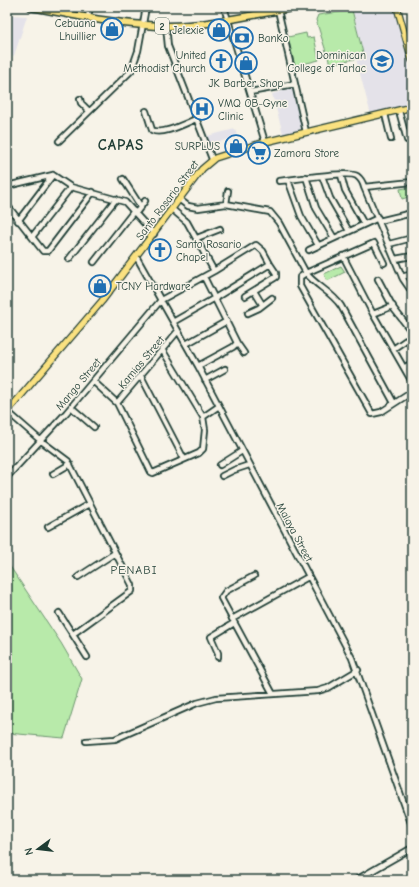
<svg xmlns="http://www.w3.org/2000/svg" width="419" height="887" viewBox="0 0 419 887" font-family="'Comic Neue',sans-serif">
<style>
.built{fill:#e4e2e9}
.green{fill:#b8eaaa;stroke:#6c946f}
.lines{fill:none;stroke-linecap:round;stroke-linejoin:round}
.minor-casing{stroke:#1f3d34;stroke-width:8}
.major-casing{stroke:#1f3d34;stroke-width:8}
.highway-casing{stroke:#1f3d34;stroke-width:9}
.minor{stroke:#f7f3e8;stroke-width:4.5}
.major{stroke:#fae180;stroke-width:5.5}
.highway{stroke:#fae180;stroke-width:6}
.labels{text-anchor:middle;stroke-width:3;stroke-linejoin:round;paint-order:stroke}
.shield{fill:#f7f3e8;stroke:#60746a;stroke-width:1}
.shield-label{font-size:10px;font-weight:bold;fill:#1f3d34}
.poi-label{font-size:11px;fill:#1f3d34;stroke:#f7f3e8;text-anchor:end}
.street-label{font-size:11px;fill:#1f3d34;stroke:#f7f3e8}
.neighbourhood-label{font-size:12px;letter-spacing:1px;fill:#1f3d34;stroke:#f7f3e8}
.district-label{font-size:15px;font-weight:bold;letter-spacing:1px;fill:#1f3d34;stroke:#f7f3e8}
</style>
<rect width="100%" height="100%" fill="#f7f3e8"/>
<filter id="ink" filterUnits="userSpaceOnUse"><feTurbulence type="fractalNoise" baseFrequency=".025" numOctaves="2"/><feDisplacementMap in="SourceGraphic" scale="8" xChannelSelector="R" yChannelSelector="G"/><feConvolveMatrix kernelMatrix="1 2 1 2 8 2 1 2 1" color-interpolation-filters="sRGB"/></filter>
<g filter="url(#ink)">
<path class="built" d="M352 7H393L412 77V104L371 115 356 59 364 57Z
M10 15 27 16 14 56 7 55V24Z
M293 88 304 132 284 137 272 94Z
M235 129 237 136 210 145 207 136Z"/>
<path class="green" d="M352 10 364 57 330 64 316 20 318 15Z
M306 33 307 38 314 37 319 60 295 66 288 37Z
M412 187V196L402 199 400 189Z
M341 266 345 272 327 281 324 274Z
M9 565 61 643 82 679 64 738 7 733V567Z"/>
<g class="lines">
<g class="minor-casing">
<path id="minor" d="M224 7 265 142
M278 10 306 132
M88 17 90 7
M166 26 168 46 212 159
M250 92 295 84
M80 99 81 103 89 111
M146 111 152 130C162 136 186 123 196 119
M399 111 407 140
M385 114 391 139
M59 141 131 71 138 51 146 7
M341 175 345 190 364 224
M322 176 330 198 349 231
M306 177 316 208 334 238
M123 179 141 207
M288 180 301 216 318 245
M279 181C292 180 349 170 357 176 361 179 363 183 364 187L403 279 412 292
M7 186 53 175 71 187 125 202 154 234
M364 187 412 182
M180 200 188 206 198 208 226 204 270 212 279 223 306 273C316 286 332 292 341 306L394 403
M226 204 228 191
M7 205 43 251H48L93 192
M173 210 187 222 214 271 256 245 263 251 270 264 215 298 173 322
M136 213 145 201
M18 221 53 175
M379 221 412 213
M32 237 71 187
M197 238 220 229
M389 244 412 238
M309 250 378 218
M343 256 373 314 412 382
M137 258 198 366 352 658 412 826
M69 259 116 199
M395 259 412 256
M94 262 134 211
M384 263 374 243 306 273 300 277V286L372 414 381 412 412 392
M402 277 412 274
M378 279 394 309 412 332
M254 291 262 304
M245 296 276 277V273L270 264
M248 313 259 308 272 298
M373 314 393 306
M237 343 244 353
M186 344 227 321
M393 349 406 340
M198 366 233 347 237 343 204 277
M404 368 412 363
M141 376 184 459
M205 380 225 369
M93 381 117 403 151 472 153 473 199 453 203 449 205 430 203 417 163 351
M117 403 178 331
M71 407 94 427
M8 412 40 440 68 461 132 585V591L73 634
M203 417 219 406
M220 465 242 451
M53 474 70 464
M222 476 234 470 249 465
M7 477 66 413 161 300 214 271
M48 527 89 504
M254 576 226 591 221 598 273 694
M78 577 115 553
M59 613 87 657
M232 619 308 577
M218 657V653L211 637 234 623
M86 741 115 739 197 703 216 698 318 691 328 688 358 670
M356 880 412 848"/>
</g>
<g class="major-casing">
<path id="major" d="M397 7 412 60
M7 412 102 301 202 169 215 158 265 142 412 107"/>
</g>
<g class="highway-casing">
<path id="highway" d="M31 7C72 15 125 26 167 26 210 26 254 14 297 7"/>
</g>
<use href="#minor" class="minor"/>
<use href="#major" class="major"/>
<use href="#highway" class="highway"/>
</g>
</g>
<defs>
<g id="shop-ring" transform="scale(1.15)"><circle r="9.5" fill="#f7f3e8" stroke="#1f6fb2" stroke-width="1.5"/><path d="M-5-2.5h2.3a2.7 3.5 0 0 1 5.4 0H5L5.5 6h-11ZM-1.5-2.5h3a1.5 2.3 0 0 0-3 0Z" fill="#1f6fb2"/></g>
<g id="bank-ring" transform="scale(1.15)"><circle r="9.5" fill="#f7f3e8" stroke="#1f6fb2" stroke-width="1.5"/><path d="M-6-4H6V4H-6ZM0-2.3a2.3 2.3 0 1 0 0 4.6a2.3 2.3 0 1 0 0-4.6Z" fill="#1f6fb2"/></g>
<g id="church-ring" transform="scale(1.15)"><circle r="9.5" fill="#f7f3e8" stroke="#1f6fb2" stroke-width="1.5"/><path d="M-1.2-6h2.4v3.5h3.3v2.4h-3.3V6h-2.4V-.1h-3.3v-2.4h3.3Z" fill="#1f6fb2"/></g>
<g id="university-ring" transform="scale(1.15)"><circle r="9.5" fill="#f7f3e8" stroke="#1f6fb2" stroke-width="1.5"/><path d="M0-5L7-2L0 1L-7-2ZM-4 1L0 2.5L4 1V4Q0 6-4 4Z" fill="#1f6fb2"/></g>
<g id="hospital-ring" transform="scale(1.15)"><circle r="9.5" fill="#f7f3e8" stroke="#1f6fb2" stroke-width="1.5"/><path d="M-5-5h3v3.5h4V-5h3V5h-3V1.5h-4V5h-3Z" fill="#1f6fb2"/></g>
<g id="supermarket-ring" transform="scale(1.15)"><circle r="9.5" fill="#f7f3e8" stroke="#1f6fb2" stroke-width="1.5"/><path d="M-6-5.5h2.5l.6 2H6L4.5 2H-2.5L-4.4-4H-6ZM-1.5 3.2a1.3 1.3 0 1 0 .1 0ZM3 3.2a1.3 1.3 0 1 0 .1 0Z" fill="#1f6fb2"/></g>
</defs>
<g fill-rule="evenodd">
<use href="#shop-ring" x="112" y="29"/>
<use href="#shop-ring" x="219" y="30"/>
<use href="#bank-ring" x="242" y="38"/>
<use href="#church-ring" x="221" y="61"/>
<use href="#university-ring" x="382" y="61"/>
<use href="#shop-ring" x="246" y="63"/>
<use href="#hospital-ring" x="202" y="109"/>
<use href="#shop-ring" x="236" y="146"/>
<use href="#supermarket-ring" x="259" y="153"/>
<use href="#church-ring" x="160" y="250"/>
<use href="#shop-ring" x="100" y="286"/>
</g>
<g class="labels">
<rect class="shield" x="155" y="18" width="14" height="16" rx="3"/>
<g class="shield-label">
<text x="162" y="30">2</text>
</g>
<g class="poi-label">
<text x="96" y="27">Cebuana<tspan x="96" dy="13">Lhuillier</tspan></text>
<text x="204" y="34">Jelexie</text>
<text x="258" y="42" text-anchor="start">BanKo</text>
<text x="206" y="59">United<tspan x="206" dy="13">Methodist Church</tspan></text>
<text x="366" y="59">Dominican<tspan x="366" dy="13">College of Tarlac</tspan></text>
<text x="246" y="87" text-anchor="middle">JK Barber Shop</text>
<text x="218" y="107" text-anchor="start">VMQ OB-Gyne<tspan x="218" dy="13">Clinic</tspan></text>
<text x="220" y="150">SURPLUS</text>
<text x="274" y="157" text-anchor="start">Zamora Store</text>
<text x="176" y="248" text-anchor="start">Santo Rosario<tspan x="176" dy="13">Chapel</tspan></text>
<text x="116" y="290" text-anchor="start">TCNY Hardware</text>
</g>
<g class="street-label">
<text transform="translate(167 200) rotate(-53)" y="4">Santo Rosario Street</text>
<text transform="translate(141 362) rotate(-50)" y="4">Kamias Street</text>
<text transform="translate(78 384) rotate(-50)" y="4">Mango Street</text>
<text transform="translate(295 532) rotate(62)" y="4">Malaya Street</text>
</g>
<g class="neighbourhood-label">
<text x="134" y="574">PENABI</text>
</g>
<g class="district-label">
<text x="121" y="150">CAPAS</text>
</g>
</g>
<rect width="419" height="887" fill="none" stroke="#f7f3e8" stroke-width="24"/>
<rect x="12" y="12" width="395" height="863" fill="none" stroke="#1f3d34" stroke-width="1.5" filter="url(#ink)"/>
<g transform="translate(38 849) rotate(255)" stroke="#f7f3e8" stroke-width="3" paint-order="stroke">
<path d="M0-3L7 15L0 10L-7 15Z" fill="#1f3d34"/>
<text y="-6" font-size="11" font-weight="bold" text-anchor="middle" fill="#1f3d34">N</text>
</g>
</svg>
